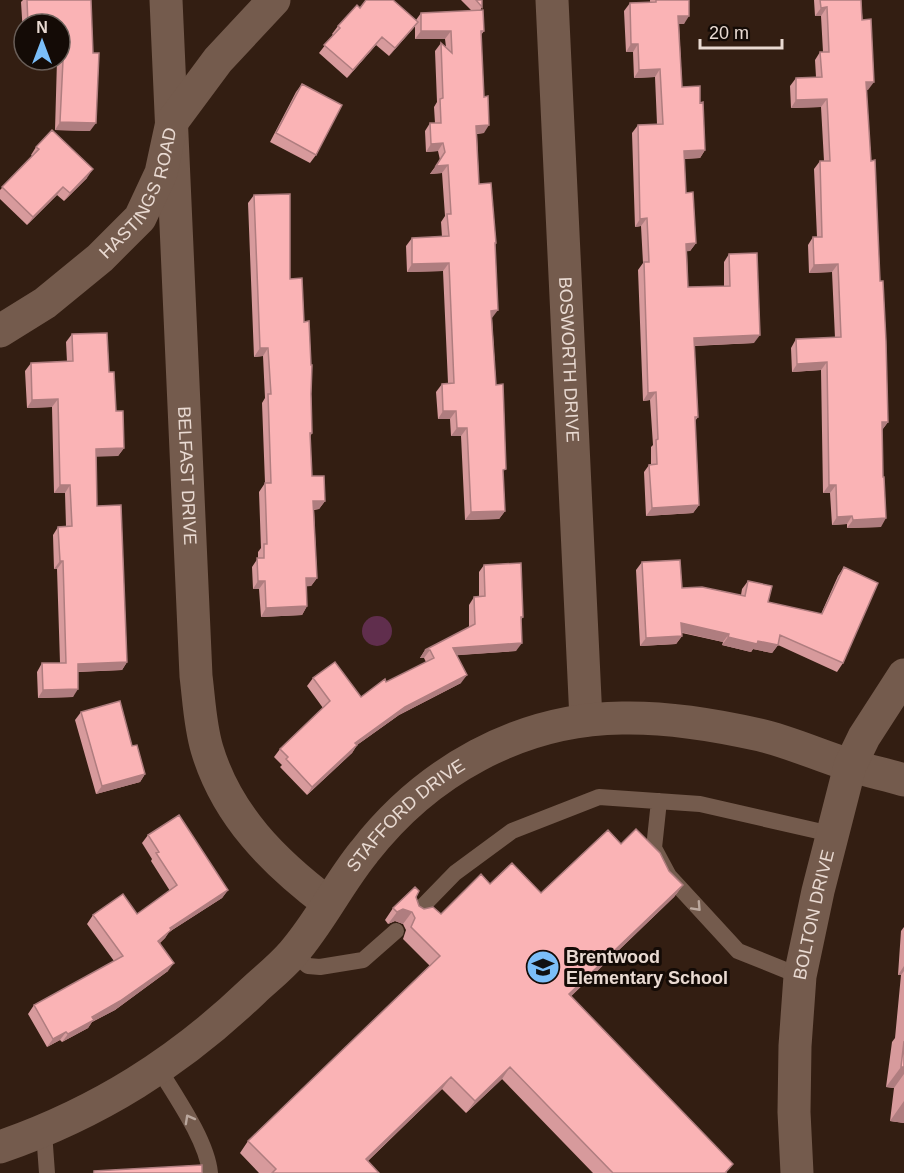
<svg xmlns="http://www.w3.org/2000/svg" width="904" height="1173" viewBox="0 0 904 1173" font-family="Helvetica,sans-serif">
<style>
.water{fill:#602e4d}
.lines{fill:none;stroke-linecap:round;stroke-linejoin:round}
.service{stroke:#745b4d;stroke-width:16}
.minor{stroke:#745b4d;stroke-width:33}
.wall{fill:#d79a9c}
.shaded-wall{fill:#af7d7f}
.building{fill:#fab3b5;stroke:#af7d7f;stroke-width:1.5}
.oneway{stroke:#baa79d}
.labels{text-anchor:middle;stroke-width:6;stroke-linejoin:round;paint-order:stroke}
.street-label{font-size:18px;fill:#e9dad2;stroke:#140b06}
.poi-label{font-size:18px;font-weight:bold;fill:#e9dad2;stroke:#140b06;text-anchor:start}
</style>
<rect width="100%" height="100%" fill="#331e12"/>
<path class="water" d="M362 631a15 15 0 1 1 30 0a15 15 0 1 1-30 0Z"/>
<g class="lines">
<path class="service" d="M659 801 654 848 669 876 738 951 800 976
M418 911 455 873 512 831 599 797 700 804 831 834
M293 953 308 966 320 967 363 960 396 931
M159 1069C176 1097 207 1141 210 1173
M44 1132 47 1173"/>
<g class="minor">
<path id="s1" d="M166 0 196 676C199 700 200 726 207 749 227 816 274 862 328 903"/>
<path id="s2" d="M552 0 586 720"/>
<path id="s3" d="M0 331 45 303 100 258 140 218 161 173 172 122 218 60 274 0"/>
<path id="s4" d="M0 1147C98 1113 179 1062 254 990 267 978 281 967 293 953 320 922 338 884 364 852 426 772 519 719 622 718 668 717 716 725 760 735 790 742 818 755 847 764 866 771 885 774 904 780"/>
<path id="s5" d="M797 1173 794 1112 795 1046 800 976 818 891 850 766 864 737 904 675"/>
</g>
</g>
<path class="wall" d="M23 0H91L90 131 55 130 57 60H60V24H24V33L23 34 21 2Z
M461 0H482V7L480 11 484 31 481 35 484 133 477 134 479 184 496 243 495 245 492 318 496 385 503 473 505 511 499 519 465 520 461 436H451L450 419H438L436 392 442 384 448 383 443 271 407 272 406 246 412 238 442 237 441 222 445 216 442 173 430 174 440 160 438 151 426 152 425 131 430 123H435L434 107 437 102 435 51 441 43 446 47 445 39H415V26L389 56 376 45 347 78 319 53 333 35 332 34 338 26 360 8 416 20 421 13 472 11Z
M650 0H689L684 24H679L682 87 700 103 705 150 700 158 684 159 686 193 696 243 690 251H687L688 287 724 286V262L729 254 754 343 694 346 698 417 695 421 699 505 693 513 646 516 644 472 649 465 651 464V447L653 445 650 400 643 401 638 270 643 263 641 226 635 227 632 133 638 125 657 124 655 77 634 78 633 52H626L624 11 630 3 650 2Z
M814 0H861L868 90H866L871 161 880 281 888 422 882 430 881 527 847 528V524L832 525 830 493H823L821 370 792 372 791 348 796 339 835 338 832 272 809 273 808 245 813 237H817L814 169 820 161H824L821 107 791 108 790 86 796 78 816 77 815 60 820 52H823L821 16H815Z
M302 84 316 155 310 163 270 142 296 92Z
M36 147 87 178 64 201 57 195 27 225 0 199V190L32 156 31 155Z
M254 195 290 279 304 322 311 394 312 433 310 437 312 476 325 501 319 509 314 510 317 578 311 586H306L307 606 302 615 261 617 259 589H253L252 567 258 558V552L261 548 259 492 265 483 262 403 265 398 263 356 254 357 248 203Z
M72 334 109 372 116 411 124 448 118 456H96L97 506 127 662 122 670 78 672 73 697 38 698 37 672 42 663H60L57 569H54L53 535 58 527 66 526 65 493H54L52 407 27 408 25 371 31 363 67 362 66 342Z
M642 562 682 588 741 595 742 589 748 581 768 602 821 614 838 576 844 567 843 663 837 672 778 645 772 653 753 649 751 652 722 645 723 642 682 633V636L676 644 640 646 636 570Z
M484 565 523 617 521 620 516 651 457 655 461 683 399 715 357 745 352 753 307 795 280 767 282 765 274 757 280 749 323 708 307 686 313 678 361 697 386 682 426 662 424 658H420L425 650 469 627V605L474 597H479V572Z
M81 712 145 774 140 782 96 794 75 720Z
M148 835 228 890 222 898 169 932 165 938 160 943 168 971 115 1010 92 1022 88 1028 62 1042 60 1040 47 1047 28 1014 34 1005 114 961 87 924 93 915 137 914 170 891 151 861 152 859 142 843Z
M621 844 669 871 683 885 674 897 571 996 727 1173H593L502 1079 466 1113 442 1089 368 1161 379 1173H259L240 1153 248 1141 430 966 403 939 406 930 403 924 395 921 388 924 385 920 393 908 416 897 419 906 424 909 441 914 490 884 541 893Z
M904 927V1123L890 1121 894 1088 886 1087 892 1042 895 1038 901 975H898L901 931Z"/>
<path class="shaded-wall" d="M827 7 821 16H815L821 8Z
M678 16H689L684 24H673Z
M418 22 412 30 389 56 395 48Z
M421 31H451L445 39H415Z
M382 37 376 45 347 78 353 70Z
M631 44H638L633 52H626Z
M660 69 655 77 634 78 639 70Z
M866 82H874L868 90H860Z
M827 99 821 107 791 108 796 100Z
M60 122 96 123 90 131 55 130Z
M489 125 484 133 471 134 476 126Z
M443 143 438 151 426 152 431 144Z
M705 150 700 158 678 159 684 151Z
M448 165 442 173 430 174 436 166Z
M93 169 87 178 64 201 70 193Z
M63 187 57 195 27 225 33 217Z
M647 218 641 226 635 227 640 219Z
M696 243 690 251 681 252 686 244Z
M449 263 443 271 407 272 412 264Z
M838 264 832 272 809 273 814 265Z
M498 310 492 318 491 311Z
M760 335 754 343 688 346 694 338Z
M260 348H268L263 356 254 357Z
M827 362 821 370 792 372 797 364Z
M656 392 650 400 643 401 648 393Z
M58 399 52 407 27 408 32 400Z
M443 411H456L450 419H438Z
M882 422H888L882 430Z
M457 428H467L461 436H451Z
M124 448 118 456 90 457 96 449Z
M60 485H70L65 493H54Z
M829 485H836L830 493H823Z
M313 501H325L319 509 307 510Z
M699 505 693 513 646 516 652 508Z
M505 511 499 519 465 520 471 512Z
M852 516 847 524 832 525 837 517Z
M886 518 881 527 847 528 853 520Z
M60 561H63L57 569H54Z
M306 578H317L311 586 300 587Z
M258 581H265L259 589H253Z
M307 606 302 615 261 617 266 608Z
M681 623 729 634 723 642 676 631Z
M682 636 676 644 640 646 646 638Z
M728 637 758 641 778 645 772 653 753 649 751 652 722 645Z
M522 643 516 651 447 656 453 648Z
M425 650H430L424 658H420Z
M127 662 122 670 72 672 78 664Z
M467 675 461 683 399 715 357 745 352 753 307 795 312 787 355 743 405 707Z
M78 689 73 697 38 698 43 690Z
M145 774 140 782 96 794 102 786Z
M683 885 674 897 561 1006 569 994Z
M228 890 222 898 169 932 165 938 152 949 158 941 170 928Z
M403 909 412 912 403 924 395 921 388 924 397 912Z
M174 963 168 971 115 1010 92 1022 88 1028 62 1042 68 1034Z
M904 966V971L901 975H898Z
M66 1032 60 1040 47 1047 53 1039Z
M510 1067 502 1079 466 1113 475 1101Z
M901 1067H904V1074L894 1088 886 1087Z
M451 1077 442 1089 357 1171 366 1159Z
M904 1101V1123L890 1121Z"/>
<path class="building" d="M27 0H91L93 53H99L96 123 60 122 64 40H60V24H28Z
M366 0H393L418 22 395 48 382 37 353 70 324 45 340 28 338 26 357 5 360 8Z
M476 0H482V7Z
M656 0H689V16H678L682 87 700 86V103L703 102 705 150 684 151 686 193 693 192 696 243 686 244 688 287 730 286 729 254 757 253 760 335 694 338 698 417H695L699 505 652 508 649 465 657 464 656 440 658 439 656 392 648 393 644 262H649L647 218 640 219 638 125 663 124 660 69 639 70 638 44H631L630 3 656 2Z
M820 0H861L862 20 871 19 874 82H866L871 161 875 160 880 281H883L886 341 888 422H882L883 477H884L886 518 853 520 852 516 837 517 836 485H829L827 362 797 364 796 339 841 337 838 264 814 265 813 237H822L820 161H830L827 99 796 100V78L822 77 820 52H829L827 7 821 8Z
M483 10 484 31H481L484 97 488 96 489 125 476 126 479 184 491 183 496 243H495L498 310 491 311 496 385 503 384 506 469 503 470 505 511 471 512 467 428H457L456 411H443L442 384 454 383 449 263 412 264V238L449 236 447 214H451L448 165 436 166 445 152 443 143 431 144 430 123H441L440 99 443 98 441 43 452 53 451 31H421V13Z
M302 84 342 105 316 155 276 133Z
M52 130 93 169 70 193 63 187 33 217 2 187 39 149 36 147Z
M290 194V279L302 278 304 322 309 321 311 365H312L311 394 312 433H310L312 476H324L325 501H313L317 578H306L307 606 266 608 265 581H258L257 558H264V544H267L265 483H271L268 394H271L268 348H260L254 195Z
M107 333 109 372H114L116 411H123L124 448 96 449 97 506 121 505 127 662 78 664V689L43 690 42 663H66L63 561H60L58 527 72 526 70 485H60L58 399 32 400 31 363 73 361 72 334Z
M680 560 682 588 702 587 745 596 748 581 772 586 768 602 822 614 844 567 878 583 843 663 780 635 778 645 758 641 757 644 728 637 729 634 681 623 682 636 646 638 642 562Z
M521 563 523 617H521L522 643 453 648 467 675 405 707 355 743 357 745 312 787 286 759 288 757 280 749 330 701 313 678 335 662 361 697 385 679 386 682 434 658 430 650H425L475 624 474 597 485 596 484 565Z
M120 701 132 746 137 745 145 774 102 786 81 712Z
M179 815 228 890 170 928 171 930 158 941 174 963 120 1001 92 1017 94 1020 68 1034 66 1032 53 1039 34 1005 123 956 93 915 123 894 137 914 177 885 156 853 159 852 148 835Z
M636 829 660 853 669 871 683 885 569 994 733 1164 725 1173H613L510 1067 475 1101 451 1077 366 1159 379 1173H272L276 1169 248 1141 440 956 411 927 415 918 412 912 403 909 397 912 393 908 415 887 419 891 416 897 419 906 424 909 433 907 441 914 481 874 490 884 512 863 541 893 608 830 621 844Z
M904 1041V1067H901Z
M202 1165V1173H94V1171Z"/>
<defs><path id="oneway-chevron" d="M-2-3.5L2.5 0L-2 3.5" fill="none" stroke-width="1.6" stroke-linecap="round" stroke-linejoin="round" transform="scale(1.5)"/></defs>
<g class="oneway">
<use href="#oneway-chevron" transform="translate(697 907) rotate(47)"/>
<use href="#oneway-chevron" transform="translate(189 1119) rotate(-119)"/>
</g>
<defs>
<g id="school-disc" transform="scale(1.725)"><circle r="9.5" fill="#7bbef8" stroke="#140b06"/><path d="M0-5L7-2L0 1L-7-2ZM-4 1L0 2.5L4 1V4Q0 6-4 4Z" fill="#111"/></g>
</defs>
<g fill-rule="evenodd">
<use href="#school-disc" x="543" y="967"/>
</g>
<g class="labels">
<g class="street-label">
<text dy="6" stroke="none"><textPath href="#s3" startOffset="202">HASTINGS ROAD</textPath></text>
<text dy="6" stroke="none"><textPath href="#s2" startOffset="360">BOSWORTH DRIVE</textPath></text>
<text dy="6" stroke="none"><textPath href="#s1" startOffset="476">BELFAST DRIVE</textPath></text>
<text dy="6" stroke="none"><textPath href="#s4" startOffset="534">STAFFORD DRIVE</textPath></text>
<text dy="6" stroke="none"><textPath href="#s5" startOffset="260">BOLTON DRIVE</textPath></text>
</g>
<g class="poi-label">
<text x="566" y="963">Brentwood<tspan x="566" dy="21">Elementary School</tspan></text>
</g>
</g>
<g transform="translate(42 42)"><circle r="28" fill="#140b06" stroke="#695e58" stroke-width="1.5"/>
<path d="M0-4.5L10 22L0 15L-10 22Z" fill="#7bbef8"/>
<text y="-9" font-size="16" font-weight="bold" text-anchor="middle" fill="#e9dad2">N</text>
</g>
<path d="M700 39v9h82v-9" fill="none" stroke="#e9dad2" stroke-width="3"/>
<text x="709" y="39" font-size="18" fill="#e9dad2" stroke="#140b06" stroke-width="4.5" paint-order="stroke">20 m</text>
</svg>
